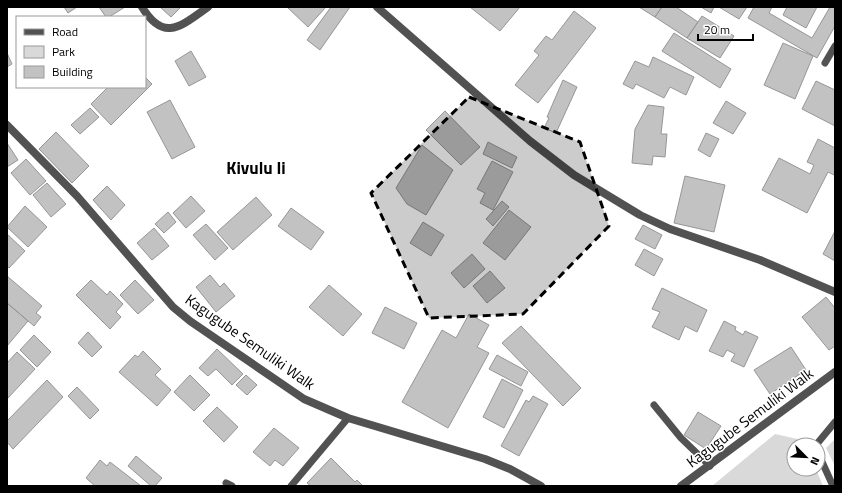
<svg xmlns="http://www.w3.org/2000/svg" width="842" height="493" viewBox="0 0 842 493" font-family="'Titillium Web',sans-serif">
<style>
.green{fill:#d9d9d9}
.building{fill:#c2c2c2;stroke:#969696}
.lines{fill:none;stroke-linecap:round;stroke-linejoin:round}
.lane{stroke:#525252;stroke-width:7}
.street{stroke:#525252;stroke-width:8}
.marked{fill:#000;fill-opacity:0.2;stroke:#000;stroke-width:3;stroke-dasharray:8 5;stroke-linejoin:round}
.labels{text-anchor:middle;stroke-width:3;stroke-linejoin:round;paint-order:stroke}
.street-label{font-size:15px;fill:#000;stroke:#fff}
.quarter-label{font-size:17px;font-weight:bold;fill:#000;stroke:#fff}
</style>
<rect width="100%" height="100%" fill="#fff"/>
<path class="green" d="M775 434 802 440 804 445H794V469H816L823 486H712Z
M835 439V466L826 448Z"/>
<path class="building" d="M64 7H77L68 13Z
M99 7H125L109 17H106Z
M160 7H181L171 17Z
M287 7H326L308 27Z
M331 7H350L320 50 307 40Z
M470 7H520L500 31Z
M639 7H662L655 17Z
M662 7H676L698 22 687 38 655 17Z
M701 7H714L711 13Z
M719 7H747L739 19Z
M754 7H772L769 13 812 38 830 7H835V26L817 58 748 18Z
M787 7H817L806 28 783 15Z
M574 11 596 28 538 103 515 85 539 55 534 51 546 36 552 40Z
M702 16 734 36 720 58 687 38Z
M674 33 731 69 720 88 662 51Z
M783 43 813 56 795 99 764 85Z
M191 51 206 77 189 86 175 61Z
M7 53 12 64 7 67Z
M653 57 694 77 686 95 670 87 664 98 636 84 633 89 623 84 635 61 649 67Z
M145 77 152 84 111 125 91 104 108 87H145Z
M563 80 577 87 556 133 544 128 549 118 547 117Z
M816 81 835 90V126L802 109Z
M170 100 195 147 172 159 147 112Z
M726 101 746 113 733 134 713 123Z
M648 105 664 107 661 134H667L665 157 653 156 652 165 632 163 635 129Z
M90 108 99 117 80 134 71 125Z
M445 111 480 147 461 165 426 130Z
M56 132 89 166 72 183 39 149Z
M706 133 719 139 710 157 698 150Z
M818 139 835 148V173L834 175 828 172 807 213 762 190 779 158 810 174 814 165 807 162Z
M488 142 517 157 512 168 483 154Z
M7 143 18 160 7 167Z
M422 145 453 170 426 215 407 204 396 188Z
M26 159 46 181 30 195 11 173Z
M492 161 513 172 493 210 480 203 485 193 477 189Z
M685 176 725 185 714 232 674 223Z
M47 183 66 204 51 217 33 195Z
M107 186 125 205 111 220 93 200Z
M191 196 205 211 186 228 173 213Z
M256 197 272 215 233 250 217 232Z
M502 201 509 207 493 226 486 219Z
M25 206 47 227 28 247 7 227Z
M291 208 324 232 311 250 278 226Z
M509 210 531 227 505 260 483 243Z
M168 212 176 222 164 233 155 224Z
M423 222 444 235 431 256 410 243Z
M206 224 228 248 215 260 193 235Z
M643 225 662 235 655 249 635 239Z
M154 228 169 246 152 260 137 243Z
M835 231V261L823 254Z
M7 234 25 251 9 268 7 266Z
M644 249 663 259 654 276 635 265Z
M472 254 485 269 464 288 451 273Z
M490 271 505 288 487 303 473 286Z
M210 275 220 287 224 283 235 296 216 312 196 287Z
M7 276 42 306 36 313 41 317 34 326 7 303Z
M91 280 107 295 110 291 123 304 116 312 121 317 110 329 76 295Z
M135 280 154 300 138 314 120 295Z
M329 285 362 314 343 336 309 307Z
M662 288 707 310 697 332 685 326 679 340 652 327 660 312 652 309Z
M826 297 835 308V346L829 350 802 317Z
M7 303 28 321 7 346Z
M385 307 417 323 404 349 372 333Z
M469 314 489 325 477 347 489 353 448 428 402 402 442 330 456 338Z
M724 321 736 327 735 330 743 335 745 331 758 337 744 367 731 361 735 354 727 350 723 357 709 351Z
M521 326 581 388 563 406 502 343Z
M88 332 102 347 92 357 78 343Z
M34 335 51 352 37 367 20 350Z
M791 347 806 370 770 394 754 370Z
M217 349 243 374 232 385 216 369 208 376 199 368Z
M143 351 161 369 155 375 171 390 157 406 119 372 135 355 138 357Z
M17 352 35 369 7 399V363Z
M497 355 528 372 521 386 489 369Z
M190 375 210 395 194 411 174 392Z
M246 375 257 385 247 395 236 385Z
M502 379 523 390 504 428 483 417Z
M47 380 63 397 13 449 7 442V421Z
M77 387 99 410 90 419 68 396Z
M533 396 548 404 519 456 501 446 526 400 529 402Z
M217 407 238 427 224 442 203 421Z
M698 412 721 426 706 449 684 435Z
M274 428 299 448 283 466 275 460 270 466 253 452Z
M136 456 162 478 155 486H151L128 466Z
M331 458 355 482 357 480 363 486H311L307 483Z
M100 460 107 466 110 462 141 486H95L86 478Z"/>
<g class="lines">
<path class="lane" d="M825 63 835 46
M654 405 681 438 710 466
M816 445 835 422
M818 453 833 486
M226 483 232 486
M291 486 348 418"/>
<path class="street" d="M142 7C164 43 181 26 208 7
M377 7 530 141 574 175 640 215 670 229 760 260 835 292
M7 125 77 196 173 307 190 321 304 399 348 418 485 459 510 469 541 486
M681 486 835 372"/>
</g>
<path class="marked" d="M469 97 580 142 609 226 523 314 429 318 371 193Z"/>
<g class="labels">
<g class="street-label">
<text transform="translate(250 342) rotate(35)" y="5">Kagugube Semuliki Walk</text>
<text transform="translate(750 418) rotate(-37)" y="5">Kagugube Semuliki Walk</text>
</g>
<g class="quarter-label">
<text x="256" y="174">Kivulu Ii</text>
</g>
</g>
<rect width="842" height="493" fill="none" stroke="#000000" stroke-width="16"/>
<rect x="16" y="16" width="130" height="72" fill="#ffffff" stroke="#999999"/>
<rect x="24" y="29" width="20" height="6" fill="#525252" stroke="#999999"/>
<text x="52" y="36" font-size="12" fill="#000000">Road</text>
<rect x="24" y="46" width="20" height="12" fill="#d9d9d9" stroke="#999999"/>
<text x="52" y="56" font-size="12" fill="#000000">Park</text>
<rect x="24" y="66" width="20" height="12" fill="#c2c2c2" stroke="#999999"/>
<text x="52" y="76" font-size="12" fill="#000000">Building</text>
<g transform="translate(806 457) rotate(114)"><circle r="19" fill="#ffffff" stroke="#999999"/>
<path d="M0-3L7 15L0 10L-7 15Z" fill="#000000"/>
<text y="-6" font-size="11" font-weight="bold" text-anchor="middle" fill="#000000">N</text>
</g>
<path d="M698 34v6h55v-6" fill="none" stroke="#000000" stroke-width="2"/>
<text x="704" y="34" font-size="12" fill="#000000" stroke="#ffffff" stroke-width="3" paint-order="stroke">20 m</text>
</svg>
